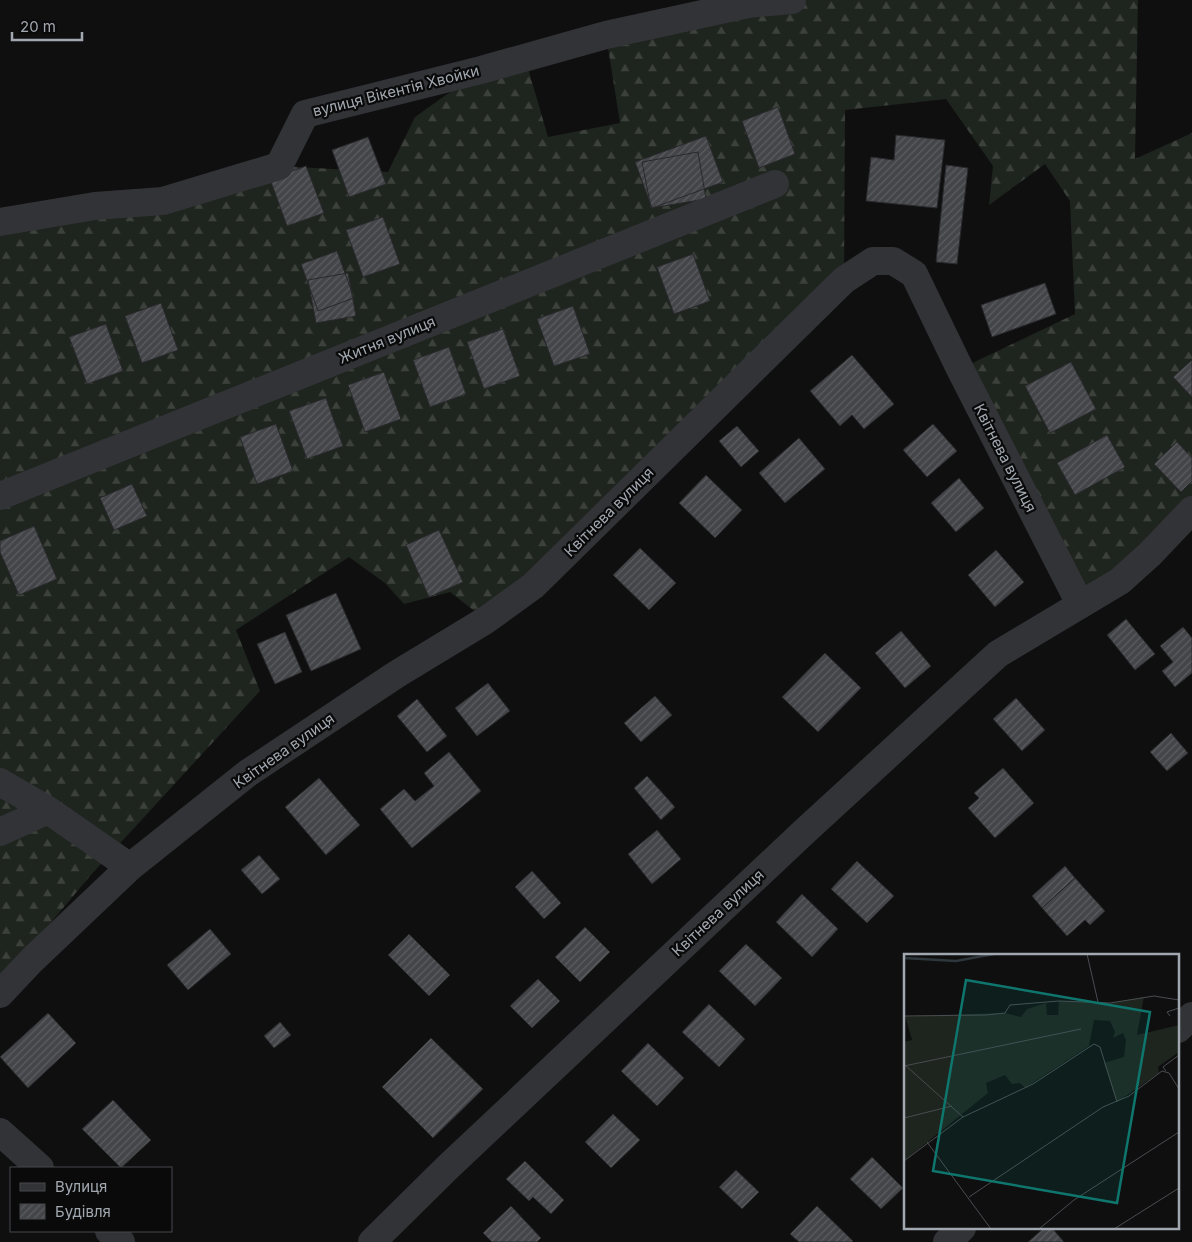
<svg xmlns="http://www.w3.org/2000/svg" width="1192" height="1242" viewBox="0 0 1192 1242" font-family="Inter,sans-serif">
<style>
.forest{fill:url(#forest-firs)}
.building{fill:url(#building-hatch);stroke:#29292c}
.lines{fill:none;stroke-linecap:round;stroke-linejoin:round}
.minor{stroke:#323336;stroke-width:28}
.labels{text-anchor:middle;stroke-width:4.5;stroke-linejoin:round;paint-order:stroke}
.street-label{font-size:15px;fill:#a1a8af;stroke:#0a0a0b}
.inset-river{fill:none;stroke:#2e373b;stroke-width:2.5}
.inset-road{fill:none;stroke:#494c50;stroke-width:1}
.view{fill:#0f766e;fill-opacity:0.15;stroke:#0f766e;stroke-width:2.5}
.inset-edge{fill:none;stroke:#a1a8af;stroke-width:2.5}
</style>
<defs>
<pattern id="forest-firs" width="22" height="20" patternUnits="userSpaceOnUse" patternTransform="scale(1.25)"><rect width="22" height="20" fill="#1e241e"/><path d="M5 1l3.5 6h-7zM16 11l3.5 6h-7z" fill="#3c413c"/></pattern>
<pattern id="building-hatch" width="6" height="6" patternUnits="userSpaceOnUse" patternTransform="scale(1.25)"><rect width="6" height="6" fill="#434548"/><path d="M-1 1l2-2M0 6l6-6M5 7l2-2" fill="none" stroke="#5b5d60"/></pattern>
</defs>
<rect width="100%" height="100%" fill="#0f0f10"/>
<path class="forest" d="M792 0H1138L1135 159 1192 133V510L1080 604 960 369 1075 314 1070 201 1045 164 989 205 993 166 946 99 845 110 844 280 486 620 450 592 404 604 385 583 349 557 236 630 260 691 90 876 0 983V222L279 166 388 172 415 117 481 70 525 58 548 137 620 123 606 35Z"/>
<path class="building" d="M778 107 795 154 759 168 742 121Z
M896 135 945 140 937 208 866 201 871 157 894 160Z
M706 136 723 182 652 208 635 162Z
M368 137 386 184 349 197 332 150Z
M698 152 706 199 651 208 642 162Z
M946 165 968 168 957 264 936 262Z
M306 166 324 213 287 226 270 179Z
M383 217 400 264 363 277 346 230Z
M337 251 354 298 318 311 301 264Z
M693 254 710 301 674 314 657 267Z
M348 273 356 316 316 323 308 280Z
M1045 283 1056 314 992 337 981 305Z
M161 303 178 350 142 363 125 316Z
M573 306 590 354 554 366 537 319Z
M106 324 123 371 87 384 69 337Z
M503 329 520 376 484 389 467 342Z
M449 347 466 394 430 407 413 360Z
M852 355 894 404 864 429 852 415 840 426 810 391Z
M1192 360V397L1173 377Z
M1071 362 1096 409 1050 433 1025 386Z
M384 372 401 419 365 432 348 385Z
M326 398 343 446 307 459 289 411Z
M276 424 293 471 257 484 240 437Z
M933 424 957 451 927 477 903 450Z
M737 426 759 451 741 467 719 441Z
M1107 435 1125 467 1075 495 1057 463Z
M799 438 825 469 785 503 759 473Z
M1177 442 1192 458V481L1181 492 1154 464Z
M706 475 742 510 715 538 679 503Z
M959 478 984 508 956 532 931 503Z
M132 484 147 516 114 530 100 498Z
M34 526 57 579 19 595 0 552V541Z
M439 530 463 582 429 597 406 545Z
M640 548 676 583 649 610 613 575Z
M996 550 1024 582 995 607 968 575Z
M336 593 361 649 311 671 286 615Z
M1126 619 1155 654 1135 670 1107 635Z
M1183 627 1192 638V673L1175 687 1162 671 1173 662 1160 646Z
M901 631 931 666 905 688 875 653Z
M285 632 302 672 275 684 257 644Z
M825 653 861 688 818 732 782 697Z
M488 683 510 711 477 736 455 708Z
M655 696 672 715 641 742 624 723Z
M1016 698 1045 730 1022 751 993 719Z
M417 699 447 736 427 752 397 716Z
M1171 733 1188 753 1167 771 1150 752Z
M449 752 481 791 412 848 380 809 404 789 415 801 434 786 424 773Z
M1003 768 1034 803 995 838 968 808 979 798 974 793Z
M647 776 675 807 661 820 634 788Z
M319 778 360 825 326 855 285 807Z
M657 830 681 859 652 884 628 854Z
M259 855 280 879 262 894 241 870Z
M857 861 894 896 867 923 831 889Z
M1065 866 1075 878 1042 908 1032 896Z
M532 871 561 903 544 919 515 887Z
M1075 878 1105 911 1090 925 1085 920 1067 936 1042 908Z
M802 894 838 929 812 957 776 922Z
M585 927 610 952 580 982 555 957Z
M210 929 231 954 188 990 167 965Z
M409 934 450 975 429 996 388 955Z
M746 944 782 978 755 1006 719 971Z
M538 979 560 1001 532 1028 510 1006Z
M709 1004 745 1039 719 1067 682 1032Z
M48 1013 76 1043 28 1088 0 1057Z
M280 1022 291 1035 274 1048 264 1036Z
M431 1038 483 1089 433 1138 382 1087Z
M648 1043 684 1078 657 1106 621 1071Z
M113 1100 151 1140 121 1168 82 1129Z
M613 1114 640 1140 611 1168 585 1142Z
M872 1157 903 1188 881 1209 850 1179Z
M525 1161 564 1200 551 1214 533 1197 529 1201 506 1179Z
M736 1170 759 1192 742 1209 719 1187Z
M511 1206 541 1238 537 1242H492L483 1233Z
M817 1206 853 1241 852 1242H799L790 1234Z
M1044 1228H1052L1064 1242H1028Z"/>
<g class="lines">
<path class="minor" d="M0 222 95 206 163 201 279 166 305 114 481 70 606 35 748 4 792 0
M0 496 775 184
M0 782 48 810 130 867
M0 832 48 810
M0 994 32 960 130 867 248 773 397 674 486 620 533 586 844 280 873 261H893L914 274 960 369 1080 604
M1178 1029 1192 1016
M0 1132 40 1168
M109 1231 121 1242
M372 1242 448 1167 805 831 998 654 1120 581 1150 554 1192 510
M947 1242 962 1228"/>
</g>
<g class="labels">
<g class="street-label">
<text transform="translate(396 91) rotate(-14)" y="5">вулиця Вікентія Хвойки</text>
<text transform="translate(387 340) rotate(-22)" y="5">Житня вулиця</text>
<text transform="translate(1005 458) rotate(63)" y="5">Квітнева вулиця</text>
<text transform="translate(609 512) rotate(-45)" y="5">Квітнева вулиця</text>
<text transform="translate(284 751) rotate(-35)" y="5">Квітнева вулиця</text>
<text transform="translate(718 913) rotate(-43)" y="5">Квітнева вулиця</text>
</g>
</g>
<g transform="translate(904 954)">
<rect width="275" height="275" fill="#0f0f10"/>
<path d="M240 43 233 81 275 71V98L254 113 255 119 213 148 200 109 220 103 222 86 219 79 209 84 211 78 206 67 190 66 185 92 121 134 116 129 108 130 101 121 82 129 84 139 0 207V88L8 86 1 62 101 59 117 63 123 55 142 49 143 61H154L155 47 206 49Z" fill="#1e241e"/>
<path class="inset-river" d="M0 4 52 7 90 0"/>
<path class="inset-road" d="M183 0 194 48M0 62 82 61 101 59 106 51 155 47 206 49 250 42 275 46M266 62 263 58 275 54M1 111 59 163M0 112 177 75M262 117 259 113 275 101M0 164 48 152M23 188 87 275M0 207 59 163 129 130 190 90 196 93 213 148M65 243 199 153 225 142 258 117 265 119 275 135M135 275 170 246 275 178M210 275 275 234"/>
<path class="view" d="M62 26 246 58 213 249 29 217Z"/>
<rect width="275" height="275" class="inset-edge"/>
</g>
<rect x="10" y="1167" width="162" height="65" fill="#0a0a0b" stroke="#46494d"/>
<rect x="20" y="1183" width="25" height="8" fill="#323336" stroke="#46494d"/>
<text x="55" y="1192" font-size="15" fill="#a1a8af">Вулиця</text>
<rect x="20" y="1204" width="25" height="15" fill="url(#building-hatch)" stroke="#46494d"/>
<text x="55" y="1217" font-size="15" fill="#a1a8af">Будівля</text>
<path d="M12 32v8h70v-8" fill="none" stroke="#a1a8af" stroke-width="2.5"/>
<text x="20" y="32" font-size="15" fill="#a1a8af" stroke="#0a0a0b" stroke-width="4" paint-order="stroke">20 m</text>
</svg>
